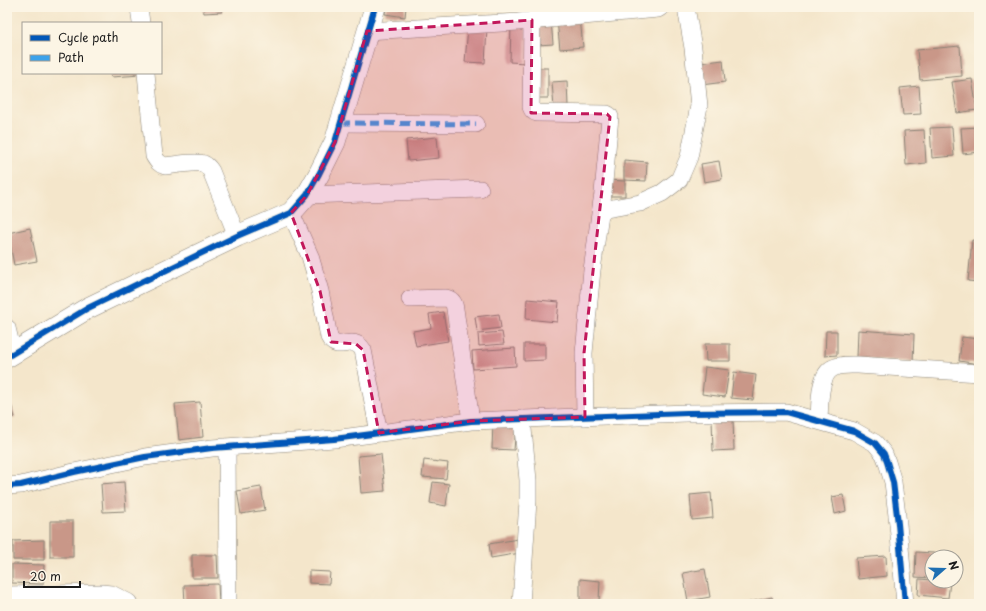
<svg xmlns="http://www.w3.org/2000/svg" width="986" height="611" viewBox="0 0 986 611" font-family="'Playpen Sans',sans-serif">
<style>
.building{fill:#c99788}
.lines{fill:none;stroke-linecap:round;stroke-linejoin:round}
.minor-casing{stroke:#888174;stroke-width:18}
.tertiary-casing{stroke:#888174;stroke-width:22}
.minor{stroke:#fff;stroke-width:17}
.tertiary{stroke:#fff;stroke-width:21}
.quiet{stroke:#3da2ea;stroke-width:5;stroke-dasharray:10 5;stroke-linecap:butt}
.cycleway-casing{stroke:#fcf5e5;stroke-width:8}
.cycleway{stroke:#0057b8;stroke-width:6}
.marked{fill:#c2185b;fill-opacity:0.2;stroke:#c2185b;stroke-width:3;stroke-dasharray:8 5;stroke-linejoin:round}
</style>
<rect width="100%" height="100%" fill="#fcf5e5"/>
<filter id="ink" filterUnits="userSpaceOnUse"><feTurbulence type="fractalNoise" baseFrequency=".025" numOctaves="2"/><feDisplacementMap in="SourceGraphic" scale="8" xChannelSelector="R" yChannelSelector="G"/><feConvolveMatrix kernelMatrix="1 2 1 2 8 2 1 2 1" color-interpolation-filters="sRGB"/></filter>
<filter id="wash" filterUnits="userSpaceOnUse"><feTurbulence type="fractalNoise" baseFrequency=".012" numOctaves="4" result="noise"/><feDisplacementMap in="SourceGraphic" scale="16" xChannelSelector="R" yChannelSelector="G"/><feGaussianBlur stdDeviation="0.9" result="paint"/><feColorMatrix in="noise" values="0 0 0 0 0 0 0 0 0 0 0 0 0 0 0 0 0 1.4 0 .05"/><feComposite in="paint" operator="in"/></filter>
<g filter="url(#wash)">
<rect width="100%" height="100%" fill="#f4e6cb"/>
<g id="blocks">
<path class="building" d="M203 7H222V12L204 13Z
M386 7H406L405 17 385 14Z
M580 18 583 47 560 49 557 20Z
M551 20 553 44 538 45 536 21Z
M511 25H526L525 63 510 62Z
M468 27 487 28 485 63 465 62Z
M960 46 962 76 920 80 917 50Z
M723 60 725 82 701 85 699 63Z
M532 68H548V98H533Z
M110 73H140L141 75 111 77Z
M972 79 977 110 957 113 952 82Z
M567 81 568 107 554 108 552 82Z
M919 86 921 114 903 115 900 88Z
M952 127 954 156 932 158 930 128Z
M979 127V152L963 154 961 128Z
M924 130 926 163 906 165 904 131Z
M437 137 439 158 408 161 406 140Z
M624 160 647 162 646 181 624 180Z
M719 161 722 179 704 182 701 164Z
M607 180 625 181V196H606Z
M30 228 37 261 14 265 8 233Z
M972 240 979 241V282L968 281Z
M527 299 559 302 557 322 526 319Z
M443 312 448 341 416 346 413 331 431 328 429 314Z
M499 314 501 328 477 331 475 317Z
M858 330 914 334 913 362 857 358Z
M826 331H837V355L825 356Z
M502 332 504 344 479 346 478 334Z
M962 337 979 339V364L959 361Z
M524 344H545V360L524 361Z
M705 344H730V361H706Z
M515 348 516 366 473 369 472 351Z
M705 367 729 370 725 397 702 394Z
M734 372 756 375 753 400 731 398Z
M7 392 15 417 7 419Z
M200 402 203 437 179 440 175 404Z
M733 418 734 450 713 451 712 419Z
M493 423 516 424 514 450 492 449Z
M381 454 385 491 361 493 358 456Z
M424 460 448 463 446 479 422 477Z
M124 482 126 511 103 512 101 484Z
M433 482 449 484 446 506 430 503Z
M261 487 265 510 241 514 237 491Z
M711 493 713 518 692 520 690 495Z
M843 495 846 511 835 514 832 497Z
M50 521H73V557H50Z
M518 539 520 553 491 558 489 544Z
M44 540V560H13V541Z
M916 552 950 554V557H932V578L915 577Z
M192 555H217L218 578H192Z
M886 556 887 576 858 579 856 558Z
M12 564 44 565 43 584 12 583Z
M705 569 710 597 688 601 683 573Z
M309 571 330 572 329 584 309 583Z
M580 579 600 581 599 601 580 600Z
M919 579 932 580V581L950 582 948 598 918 595Z
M218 584 219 604H185L184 585Z
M772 597 774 604H747L746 603Z"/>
</g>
</g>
<g filter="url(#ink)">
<use href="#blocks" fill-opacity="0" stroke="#888174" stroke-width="1"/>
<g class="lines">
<g class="minor-casing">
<path id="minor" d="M139 7 141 23
M532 20 531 107C532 110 533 112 537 113L607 114 609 115 610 117 603 193 592 270 584 353 585 417
M367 31 518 22 658 9 661 7
M146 73 154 156C157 161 159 164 165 166 173 165 198 161 204 164 208 166 209 168 211 171L237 236
M340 123 476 124
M307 195 480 189
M601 210 640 203 662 193 679 180 689 157 699 106 693 48 686 7
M291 213 310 256 320 291 329 337C337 354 353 333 363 350L379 433
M410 299 445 298C452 299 454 302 455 309L471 421
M7 328 13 353
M819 421C820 407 818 375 833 368 840 364 850 365 858 365L979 373
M227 447 228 604
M7 486 21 485 74 472 145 457 212 448 334 439 471 421 687 413 786 412 854 431 875 443 884 454 887 462 893 482 898 524 905 604
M521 604 528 501V480L522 419"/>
</g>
<g class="tertiary-casing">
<path id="tertiary" d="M7 357 88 308 237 236 291 213 307 195 319 174 335 142 375 7
M7 597 101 595 111 596 127 604"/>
</g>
<use href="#minor" class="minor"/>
<use href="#tertiary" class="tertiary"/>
<path class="quiet" d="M340 123 476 124"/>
<g class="cycleway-casing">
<path id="cycleway" d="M7 357 88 308 237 236 291 213 307 195 319 174 335 142 375 7
M7 486 21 485 74 472 145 457 212 448 334 439 471 421 687 413 786 412 854 431 875 443 884 454 887 462 893 482 898 524 905 604"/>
</g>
<use href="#cycleway" class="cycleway"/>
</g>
</g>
<path class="marked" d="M532 20 531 113 607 114 610 117 584 353 585 417 471 421 379 433 363 350 356 344 331 342 320 291 291 213 307 195 335 142 367 31Z"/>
<rect width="986" height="611" fill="none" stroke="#fcf5e5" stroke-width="24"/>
<rect x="22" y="22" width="140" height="52" fill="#fcf5e5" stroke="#a29e95"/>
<rect x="30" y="35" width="20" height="6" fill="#0057b8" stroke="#a29e95"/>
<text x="58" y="42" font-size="12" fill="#1c1c1c">Cycle path</text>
<rect x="30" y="55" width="20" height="6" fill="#3da2ea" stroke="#a29e95"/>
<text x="58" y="62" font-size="12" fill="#1c1c1c">Path</text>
<g transform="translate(944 569) rotate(70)"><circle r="19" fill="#fcf5e5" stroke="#a29e95"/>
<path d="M0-3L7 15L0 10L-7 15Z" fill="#1f6fb2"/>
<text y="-6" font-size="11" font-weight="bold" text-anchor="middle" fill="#1c1c1c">N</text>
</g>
<path d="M24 581v6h56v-6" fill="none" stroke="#1c1c1c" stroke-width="2"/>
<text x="30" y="581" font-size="12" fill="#1c1c1c" stroke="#fcf5e5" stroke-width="3" paint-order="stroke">20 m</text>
</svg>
